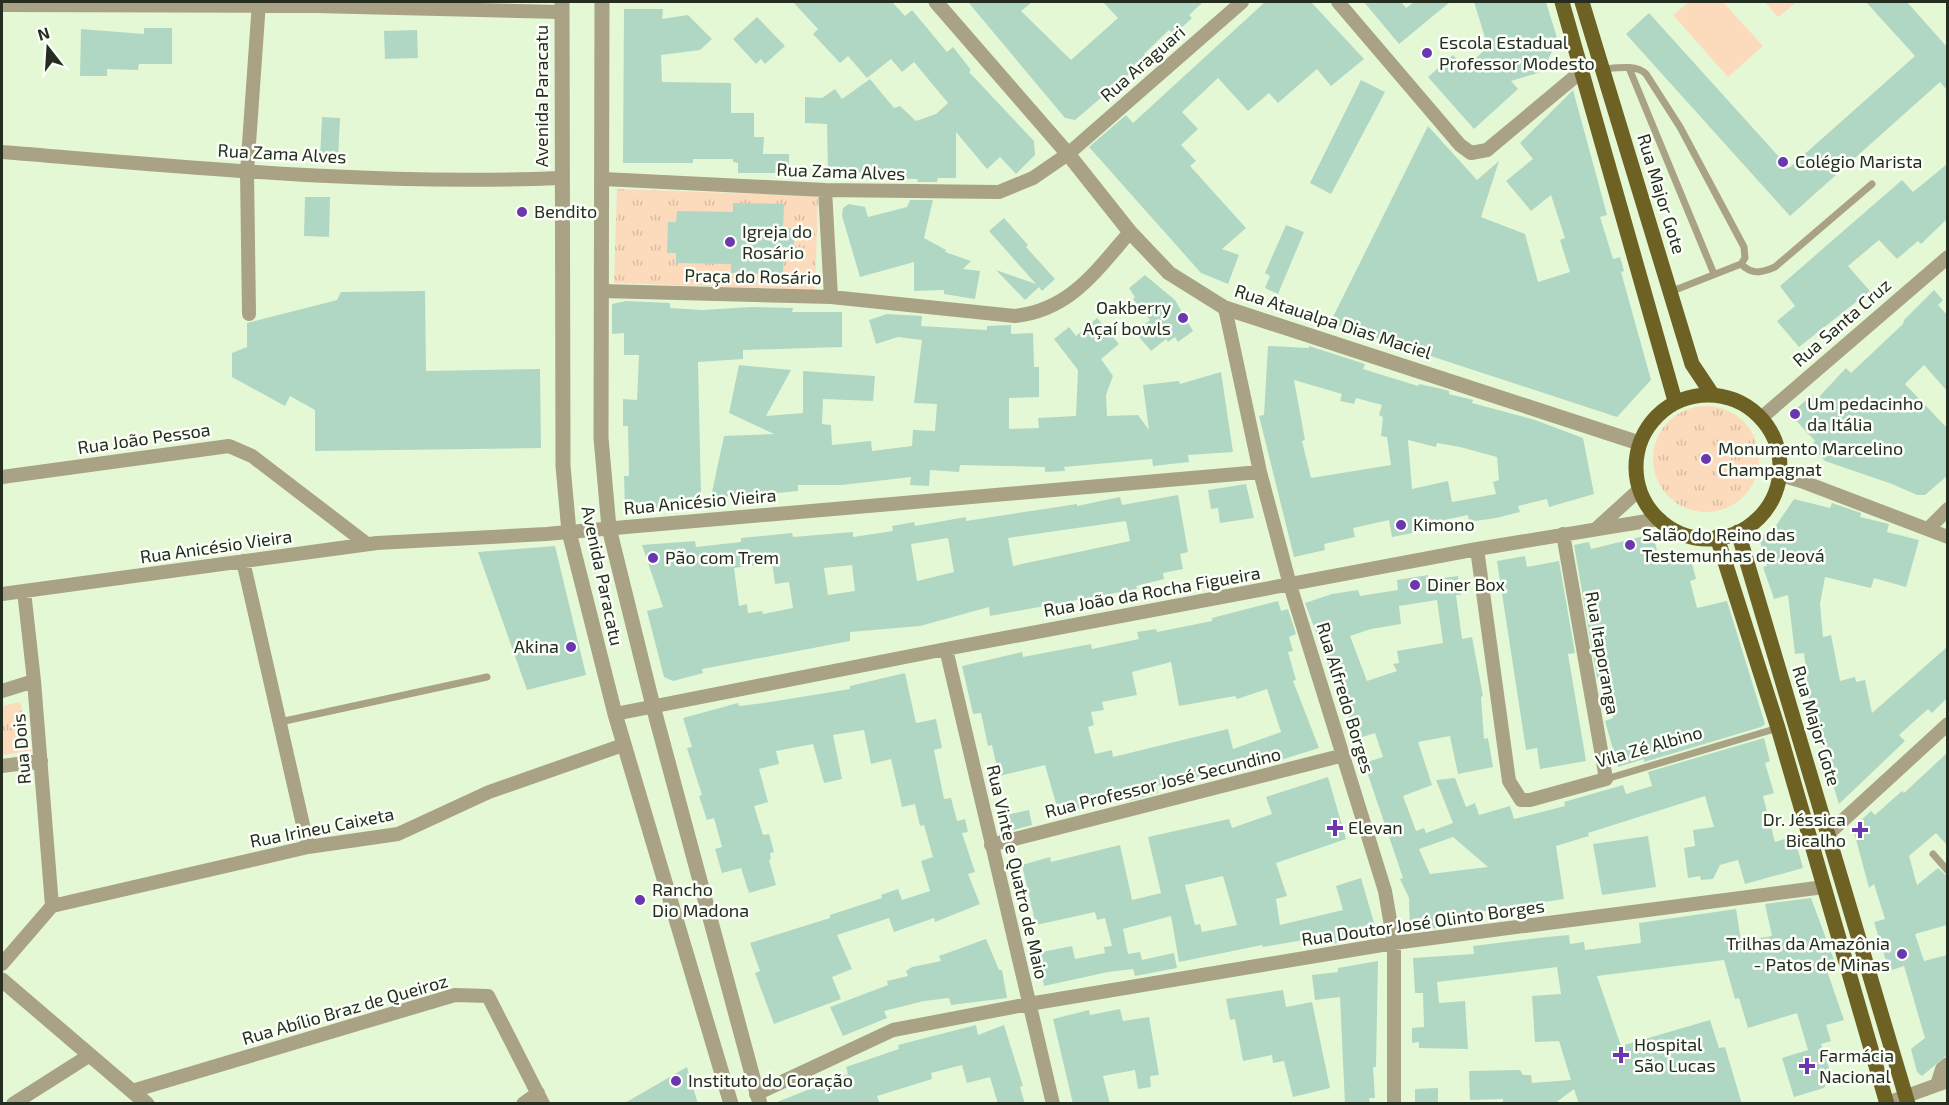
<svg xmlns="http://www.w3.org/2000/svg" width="1949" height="1105" viewBox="0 0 1949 1105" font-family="'Exo 2',sans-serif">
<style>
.grass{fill:url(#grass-tufts)}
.garden{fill:#fcdabc}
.building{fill:#b0d7c4;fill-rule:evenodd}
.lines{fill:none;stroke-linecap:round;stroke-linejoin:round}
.service{stroke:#a9a284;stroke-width:7}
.minor{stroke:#a9a284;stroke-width:14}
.tertiary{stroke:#a9a284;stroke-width:15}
.primary{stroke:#6e6124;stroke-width:15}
.poi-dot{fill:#6a37af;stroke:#fbfff8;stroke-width:2}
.labels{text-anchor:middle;stroke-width:5;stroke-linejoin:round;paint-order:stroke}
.poi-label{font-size:18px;fill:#252c20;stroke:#fbfff8;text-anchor:start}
.street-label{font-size:18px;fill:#252c20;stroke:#fbfff8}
</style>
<defs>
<pattern id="grass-tufts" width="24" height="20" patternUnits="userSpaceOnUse" patternTransform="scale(1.5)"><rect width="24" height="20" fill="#fcdabc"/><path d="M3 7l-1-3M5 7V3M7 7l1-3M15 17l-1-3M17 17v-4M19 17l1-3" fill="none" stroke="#d8bba1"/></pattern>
</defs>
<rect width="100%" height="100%" fill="#e5f8d5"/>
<path class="grass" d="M617 189 818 196 815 290 614 283Z
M1653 459a53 53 0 1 1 106 0a53 53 0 1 1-106 0Z
M20 702 31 751 2 755V706Z"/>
<path class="garden" d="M1689 2H1723L1763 46 1728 77 1673 15Z
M1765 2H1797L1778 17Z"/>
<path class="building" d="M793 2H892L905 16 912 10 947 52 953 47 971 70 969 72 1034 141 1035 155 1016 174 1000 157 987 169 956 132V178H938L937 182H917L918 179 861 178V172L828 173 827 124 805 123V97L822 98 835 89 842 99 870 79 894 108 900 106 916 121 936 114 948 103 914 62 902 72 891 59 867 78 848 56 840 63 813 34 818 29Z
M968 2H1032L1021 11 1071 60 1118 18 1103 2H1203L1189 15 1192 18 1174 35 1169 30 1144 54 1148 58 1075 120 1065 118Z
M1265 2H1311L1364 59 1331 86 1317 69 1278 103 1269 93 1248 111 1218 78 1182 112 1198 129 1181 145 1196 161 1190 166 1246 228 1222 249 1239 255 1228 284 1201 273 1089 147 1126 115 1133 123Z
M1364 2H1401L1406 8 1414 2H1450L1399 44Z
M1474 2H1546L1558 41 1541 72 1511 81 1518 89 1474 129 1428 77 1453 55 1465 68 1488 47Z
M1866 2H1907L1947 47V90L1940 82 1790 216 1626 34 1649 13 1789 168 1915 56Z
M624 9H663L662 19 688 15 712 39 700 50 661 55 662 82 731 83V113H754V137H764L763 154H789V173H738V163L733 162V159H693V163H623Z
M757 17 785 46 765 64 761 59 756 64 733 39Z
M144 28H172V64H139L138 70 107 69V76H80L81 29 144 34Z
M417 30 418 58 385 59 384 31Z
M1361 80 1385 92 1331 194 1310 183Z
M1573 90 1607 215 1600 217 1613 259 1620 257 1624 271 1621 272 1651 380 1617 417 1330 323 1428 126 1477 180 1499 161 1481 217 1525 234 1538 282 1570 272 1560 240 1565 238 1551 195 1531 211 1506 181 1533 159 1520 143Z
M322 117 340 118 338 160 320 159Z
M1947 164V219L1921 244 1918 241 1897 259 1879 240 1848 266 1870 291 1799 347 1777 321 1795 306 1780 286 1902 180 1913 192Z
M305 197H330L329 237 304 236Z
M910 200H933L924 238 946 250 945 252 971 261 963 269 980 271 975 299 944 294V290L914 291V262L860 277 842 216 843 208 849 204 865 207 868 217 907 207Z
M733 203 784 204 783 228H794V248L784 247 783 274 731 273V264L676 263V253H667L668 222H676L677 211 733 212Z
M1004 218 1028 245 1026 247 1055 279 1042 291 1039 287 1025 300 996 270 1036 284 989 231Z
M1286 225 1304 232 1278 294 1265 288 1270 276 1265 273Z
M1145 275 1175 300 1193 331 1178 342 1175 337 1168 342 1166 339 1151 351 1135 332 1150 320 1133 299 1135 297 1129 288Z
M1934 290 1943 300 1938 305 1947 315V391L1924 365 1905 384 1947 428V476L1925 495H1917L1892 484 1825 461 1811 445 1815 441 1790 414 1812 395 1816 400 1846 368 1851 373 1903 324 1904 320Z
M425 291 426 371 540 369 541 448 315 451V410L290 396 285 406 232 377V353L247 347V323L337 300 341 292Z
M626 301 670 303V308L702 310 751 307 793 308 792 312H842V347L743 350V359L698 362 701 497 667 499V507L625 509 624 476H629L628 426H623V399L637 400 639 355H624V333L612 334V304Z
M887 314 922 316 921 326 987 330V326L1011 325V334L1033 333 1034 367H1039V397L1009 398V429L1039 428 1038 418 1076 416 1078 370 1054 339 1069 327 1076 336 1097 318 1119 344 1101 359 1113 376 1106 395 1107 416 1138 415 1149 430 1143 385 1179 381 1180 384 1221 372 1233 452 1188 455 1189 462 1153 466 1152 459 1064 467 1065 471 1045 472V467L960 465 959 472 930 470 929 486 910 485 911 477 842 485H798V491L748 496 711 497 724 436 774 434 729 413 739 365 791 370 766 416 803 413V371L875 376 873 401 823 399 822 424 831 425 832 445 871 441 872 451 912 446 913 430 935 431 937 404 914 403 922 340 898 337 876 344 869 320Z
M1268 346 1309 348V346L1365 364 1363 369 1418 386 1419 384 1442 389 1449 391V394L1473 400 1472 403 1535 420 1583 438 1594 494 1549 507 1547 499 1518 506 1520 512 1496 518 1469 522 1468 515 1416 526 1417 532 1392 537 1389 520 1353 528 1355 537 1324 544 1325 550 1294 557 1259 416 1264 415ZM1294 380 1342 394 1340 401 1354 404 1356 398 1382 405 1379 415 1383 417 1381 436 1387 437 1391 465 1311 478 1302 441 1305 440ZM1408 440 1436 447 1437 443 1460 447 1497 457 1499 480 1493 482 1496 494 1452 502 1448 481 1412 489Z
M1246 484 1254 518 1220 523 1218 508 1211 509 1208 490Z
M1178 495 1188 552 1180 554 1183 569 1163 573 1164 579 1136 586 1137 589 990 616 989 607 920 626 850 632V641L702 669 703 673 673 681 664 677 647 611 663 607 642 545 695 541 696 547 741 542V538L792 533 793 537 853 532V537L893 531 892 526 914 522 915 526 966 517V521L1077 504V506L1120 497 1122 505ZM1126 521 1130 541 1013 566 1008 538ZM948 538 954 572 917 581 911 544ZM772 563 775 584 789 582 793 608 763 614 762 611 748 613 747 604 739 606 734 568ZM852 565 855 591 828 595 824 568Z
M1794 499 1830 508 1832 503 1861 513 1860 517 1889 524 1887 532 1919 540 1906 587 1874 578 1871 588 1825 577 1820 604 1823 637 1831 635 1840 681 1855 677 1856 682 1865 680 1872 713 1947 647V698L1932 713 1928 709 1899 735 1905 741 1839 804 1811 715 1804 653 1795 654 1788 595 1774 599 1763 567 1767 566 1759 538 1775 527Z
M1653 534 1658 555 1668 552 1671 565 1691 560 1696 579 1690 581 1697 608 1727 601 1765 724 1761 727 1644 762V759L1618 767 1605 721 1613 718 1604 676 1597 678 1574 545 1589 542 1591 549Z
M555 546 586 675 527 690 478 552Z
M1525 556 1527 567 1559 561 1575 653 1568 654 1586 761 1540 769 1537 748 1526 750 1497 561Z
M1428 575 1429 580 1458 576 1461 595H1456L1462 639 1472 637 1483 696 1481 697 1484 739 1488 738 1493 767 1458 774 1450 736 1418 742 1432 785 1403 796 1416 831 1424 828 1426 833 1453 823 1436 780 1455 778 1466 807 1475 803 1479 815 1510 806 1514 819 1565 806 1564 802 1623 785 1626 794 1652 786 1648 772 1764 738 1770 761 1765 763 1774 793 1763 796 1775 842 1794 836 1803 868 1745 884 1738 860 1720 865 1713 879 1701 880 1700 876 1688 878 1684 848 1695 846 1693 830 1714 827 1705 796 1588 833 1589 836 1556 846 1564 899 1438 918 1439 928 1410 930 1409 898 1400 879 1403 878 1364 763 1383 757 1375 733 1356 739 1305 603 1332 594 1358 590 1360 596 1398 590 1397 580ZM1437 600 1443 643 1397 651 1399 663 1393 664 1397 671 1367 681 1350 636 1371 629 1401 624 1399 606ZM1453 837 1488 867 1430 874 1419 849Z
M1278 601 1281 611 1288 609 1296 634 1289 637 1293 651 1288 652 1296 680 1293 681 1319 748 1245 771 1213 777 1212 774 1156 786 1158 793 1129 801 1127 793 1085 803 1086 807 1059 814 1045 765 999 776 992 745 988 746 981 713 973 714 962 666 1022 652 1023 657 1091 644 1092 649 1139 639 1137 632 1156 629 1157 632 1212 621V618ZM1171 662 1179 706 1235 696 1237 699 1267 689 1281 732 1233 749 1228 729 1113 757 1112 750 1095 754 1088 727 1094 725 1091 712 1104 710 1102 702 1137 695 1132 672Z
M905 673 916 723 936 719 942 748 934 750 944 799 951 798 957 821 965 819 968 832 962 833 975 872 968 874 980 904 935 922 934 918 894 932 889 918 837 935 852 969 832 977 841 999 774 1024 755 973 760 971 750 943 830 918V915L882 898 881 895 898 889 902 900 930 891 921 861 933 857 924 825 920 826 915 804 902 807 891 759 871 764 864 730 833 735 842 779 824 783 813 744 776 751 779 764 759 769 768 802 754 806 763 835 769 834 774 852 770 853 771 859 769 860 776 885 749 893 741 868 722 873 715 849 722 847 714 818 707 820 699 796 702 795 687 748 692 747 683 718 738 703 739 706 764 703 850 689V686Z
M1947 753V845L1936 833 1909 856 1917 885 1938 868 1947 876V925L1915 934 1924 961 1947 955V1055L1922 1076 1917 1072 1911 1049 1925 1038 1904 966 1889 971 1874 922 1885 919 1874 884 1869 888 1853 828 1871 811 1875 815 1902 791 1904 793Z
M1328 777 1346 839 1276 863 1287 896 1276 899 1280 925 1343 910 1336 886 1361 878 1377 933 1333 944V935L1263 947 1262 945 1179 962 1171 916 1123 929 1128 954 1140 952 1142 960 1174 953 1177 968 1135 976 1133 969 1108 972 1044 986 1037 953 1072 946 1075 959 1105 953 1104 947 1112 946 1105 918 1097 920 1095 912 1036 925 1022 865 1050 857 1051 862 1120 845 1132 900 1161 893 1148 837 1229 819 1232 828 1272 814 1266 797ZM1223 876 1237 925 1202 932 1200 924 1195 925 1185 885Z
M1029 810 1032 825 1009 831 1006 815Z
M1648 836 1656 887 1602 895 1593 844Z
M1811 898 1834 960 1824 962 1844 1020 1826 1025 1831 1041 1821 1044 1831 1074 1824 1088 1794 1097 1782 1058 1808 1050 1797 1013 1748 1028 1739 998 1735 999 1724 960 1597 976 1621 1046 1710 1020 1719 1048 1725 1047 1742 1104H1579L1574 1089 1554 1104H1503V1099L1470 1100 1469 1071 1520 1070 1523 1075H1531L1532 1083 1571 1080 1559 1041 1535 1042 1532 996 1561 994 1557 967 1437 982 1439 1003 1465 1001 1468 1049 1419 1048V1042L1412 1043V1028L1424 1027 1423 993H1415L1413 958 1474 954 1473 946 1547 937 1569 935 1570 944 1584 942 1585 950 1641 943 1639 923 1736 909 1741 941 1772 936 1765 904Z
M986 939 999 970H1002L1007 998 951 1005 949 998 924 1001 884 1011 887 1018 843 1036 830 1007 888 985 887 981 908 976 906 971 912 967 941 961 939 956Z
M1378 961 1376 1067H1373L1375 1098H1369L1370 1104H1345L1340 997 1315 1000 1312 975 1338 972V968Z
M1283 990 1286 1007 1312 1002 1330 1088 1293 1097 1284 1061 1273 1063 1272 1055 1243 1061 1235 1019 1230 1020 1226 999Z
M1120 1009 1123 1021 1149 1017 1159 1075 1150 1076 1151 1087 1138 1089 1135 1070 1103 1076 1110 1104H1073L1053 1019 1089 1010 1090 1015Z
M976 1025 978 1035 1004 1025 1023 1086 1020 1087 1025 1104H998L990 1077 967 1083 962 1065 931 1073 932 1079 877 1096 880 1104H772L848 1074 846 1067 899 1049 898 1045Z
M687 1067 698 1104H623Z
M1438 1088V1104H1415V1089Z"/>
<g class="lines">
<path class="service" d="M1629 68 1714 274
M1602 69C1616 68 1636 64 1646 74L1680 127 1744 247 1745 258 1741 264 1670 292
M1741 264C1752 275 1761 273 1775 267L1872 184
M280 722 487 677
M1606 779 1778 728
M1933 854 1948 871"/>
<path class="minor" d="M1338 2 1460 145 1471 153 1487 150 1583 70
M2 5 315 6 562 12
M2 152C187 167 374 186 560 178
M603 179 825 190 999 192 1033 178 1068 154 1242 2
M825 190 831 297
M602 291 831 297 1015 316C1070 310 1096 271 1130 232
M1225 308 1260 472 1290 585 1385 891 1394 943V1104
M249 314 247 172 259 2
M1761 418 1948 257
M1780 475 1801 481 1948 537
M2 477 229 446 252 456 367 544
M1596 529 1640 489
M1928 529 1948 509
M1477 549 1509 781 1521 800H1530L1606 779 1563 534
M243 561 308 847
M24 591 34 681 52 906
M2 594 377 543 546 534 1260 472
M946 649 1053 1104
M2 691 34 681
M615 714 946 649 1477 549 1659 519
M2 766 41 761
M1828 834 1948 724
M991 845 1344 755
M52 906 308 847 398 834 489 792 623 745
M2 964 52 906
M1937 1085 1942 1069 1948 1064
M132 1091 455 995 488 996 543 1104
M756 1094 893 1030 1029 1004 1394 943 1824 887
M1887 1103 1948 1081
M13 1104 90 1055
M523 1104 538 1093"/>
<path class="tertiary" d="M562 2 563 466 569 532 615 714 731 1104
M602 2 601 438 609 528 653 706 760 1104
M936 2 1068 154 1130 232 1169 273 1225 308 1639 443
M2 980 147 1104"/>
<path class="primary" d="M1562 2 1675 401
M1582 2 1692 364 1712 394
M1636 467a72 72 0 1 1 144 0a72 72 0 1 1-144 0Z
M1738 532 1908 1104
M1717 537 1778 728 1887 1104"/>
</g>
<g class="poi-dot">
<circle cx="1427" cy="53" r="6"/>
<circle cx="1783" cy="162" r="6"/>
<circle cx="522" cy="212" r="6"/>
<circle cx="730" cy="242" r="6"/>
<circle cx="1183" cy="318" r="6"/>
<circle cx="1795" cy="414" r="6"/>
<circle cx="1706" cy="459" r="6"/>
<circle cx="1401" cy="525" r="6"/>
<circle cx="1630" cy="545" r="6"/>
<circle cx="653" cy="558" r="6"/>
<circle cx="1415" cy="585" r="6"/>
<circle cx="571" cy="647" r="6"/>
<path d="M1332 819h6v6h6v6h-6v6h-6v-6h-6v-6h6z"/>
<path d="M1857 821h6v6h6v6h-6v6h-6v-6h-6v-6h6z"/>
<circle cx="640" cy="900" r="6"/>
<circle cx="1902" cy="954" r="6"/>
<path d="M1618 1046h6v6h6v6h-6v6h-6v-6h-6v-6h6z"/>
<path d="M1804 1057h6v6h6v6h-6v6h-6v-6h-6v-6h6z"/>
<circle cx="676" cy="1081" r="6"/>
</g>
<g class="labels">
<g class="poi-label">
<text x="1439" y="49">Escola Estadual<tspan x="1439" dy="21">Professor Modesto</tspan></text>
<text x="1795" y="168">Colégio Marista</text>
<text x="534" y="218">Bendito</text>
<text x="742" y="238">Igreja do<tspan x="742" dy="21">Rosário</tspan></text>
<text x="1171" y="314" text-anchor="end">Oakberry<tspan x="1171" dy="21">Açaí bowls</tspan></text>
<text x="1807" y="410">Um pedacinho<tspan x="1807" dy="21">da Itália</tspan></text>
<text x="1718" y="455">Monumento Marcelino<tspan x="1718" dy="21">Champagnat</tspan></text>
<text x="1413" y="531">Kimono</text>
<text x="1642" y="541">Salão do Reino das<tspan x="1642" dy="21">Testemunhas de Jeová</tspan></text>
<text x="665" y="564">Pão com Trem</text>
<text x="1427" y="591">Diner Box</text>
<text x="559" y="653" text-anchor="end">Akina</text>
<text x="1846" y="826" text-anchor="end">Dr. Jéssica<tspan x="1846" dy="21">Bicalho</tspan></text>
<text x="1348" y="834">Elevan</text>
<text x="652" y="896">Rancho<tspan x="652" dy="21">Dio Madona</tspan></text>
<text x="1890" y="950" text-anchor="end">Trilhas da Amazônia<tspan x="1890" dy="21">- Patos de Minas</tspan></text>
<text x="1634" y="1051">Hospital<tspan x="1634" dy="21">São Lucas</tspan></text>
<text x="1819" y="1062">Farmácia<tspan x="1819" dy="21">Nacional</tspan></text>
<text x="688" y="1087">Instituto do Coração</text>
</g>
<g class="street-label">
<text transform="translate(1143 64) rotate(-41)" y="6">Rua Araguari</text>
<text transform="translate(542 96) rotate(-90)" y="6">Avenida Paracatu</text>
<text transform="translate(282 154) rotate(3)" y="6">Rua Zama Alves</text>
<text transform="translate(841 172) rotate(2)" y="6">Rua Zama Alves</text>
<text transform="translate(1661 194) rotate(73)" y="6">Rua Major Gote</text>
<text transform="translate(753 277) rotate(1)" y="6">Praça do Rosário</text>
<text transform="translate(1333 322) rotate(18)" y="6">Rua Ataualpa Dias Maciel</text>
<text transform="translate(1842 323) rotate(-41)" y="6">Rua Santa Cruz</text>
<text transform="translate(144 439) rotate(-8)" y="6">Rua João Pessoa</text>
<text transform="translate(700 502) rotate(-5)" y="6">Rua Anicésio Vieira</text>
<text transform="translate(216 547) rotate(-8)" y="6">Rua Anicésio Vieira</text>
<text transform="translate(602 576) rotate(78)" y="6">Avenida Paracatu</text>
<text transform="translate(1152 592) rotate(-10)" y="6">Rua João da Rocha Figueira</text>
<text transform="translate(1602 653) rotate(80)" y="6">Rua Itaporanga</text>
<text transform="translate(1345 698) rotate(73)" y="6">Rua Alfredo Borges</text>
<text transform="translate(1816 726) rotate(73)" y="6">Rua Major Gote</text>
<text transform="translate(1649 747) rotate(-16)" y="6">Vila Zé Albino</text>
<text transform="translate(22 749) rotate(-95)" y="6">Rua Dois</text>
<text transform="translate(1163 783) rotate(-14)" y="6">Rua Professor José Secundino</text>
<text transform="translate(322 828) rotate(-11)" y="6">Rua Irineu Caixeta</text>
<text transform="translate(1017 872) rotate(77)" y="6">Rua Vinte e Quatro de Maio</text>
<text transform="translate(1423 923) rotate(-8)" y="6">Rua Doutor José Olinto Borges</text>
<text transform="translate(345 1010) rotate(-16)" y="6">Rua Abílio Braz de Queiroz</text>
</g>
</g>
<rect width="1949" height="1105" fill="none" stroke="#252c20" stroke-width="6"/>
<g transform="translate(48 48) rotate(343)" stroke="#fbfff8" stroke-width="4.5" paint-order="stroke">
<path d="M0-4.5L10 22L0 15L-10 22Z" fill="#252c20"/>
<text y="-9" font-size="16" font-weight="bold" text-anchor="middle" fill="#252c20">N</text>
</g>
</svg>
